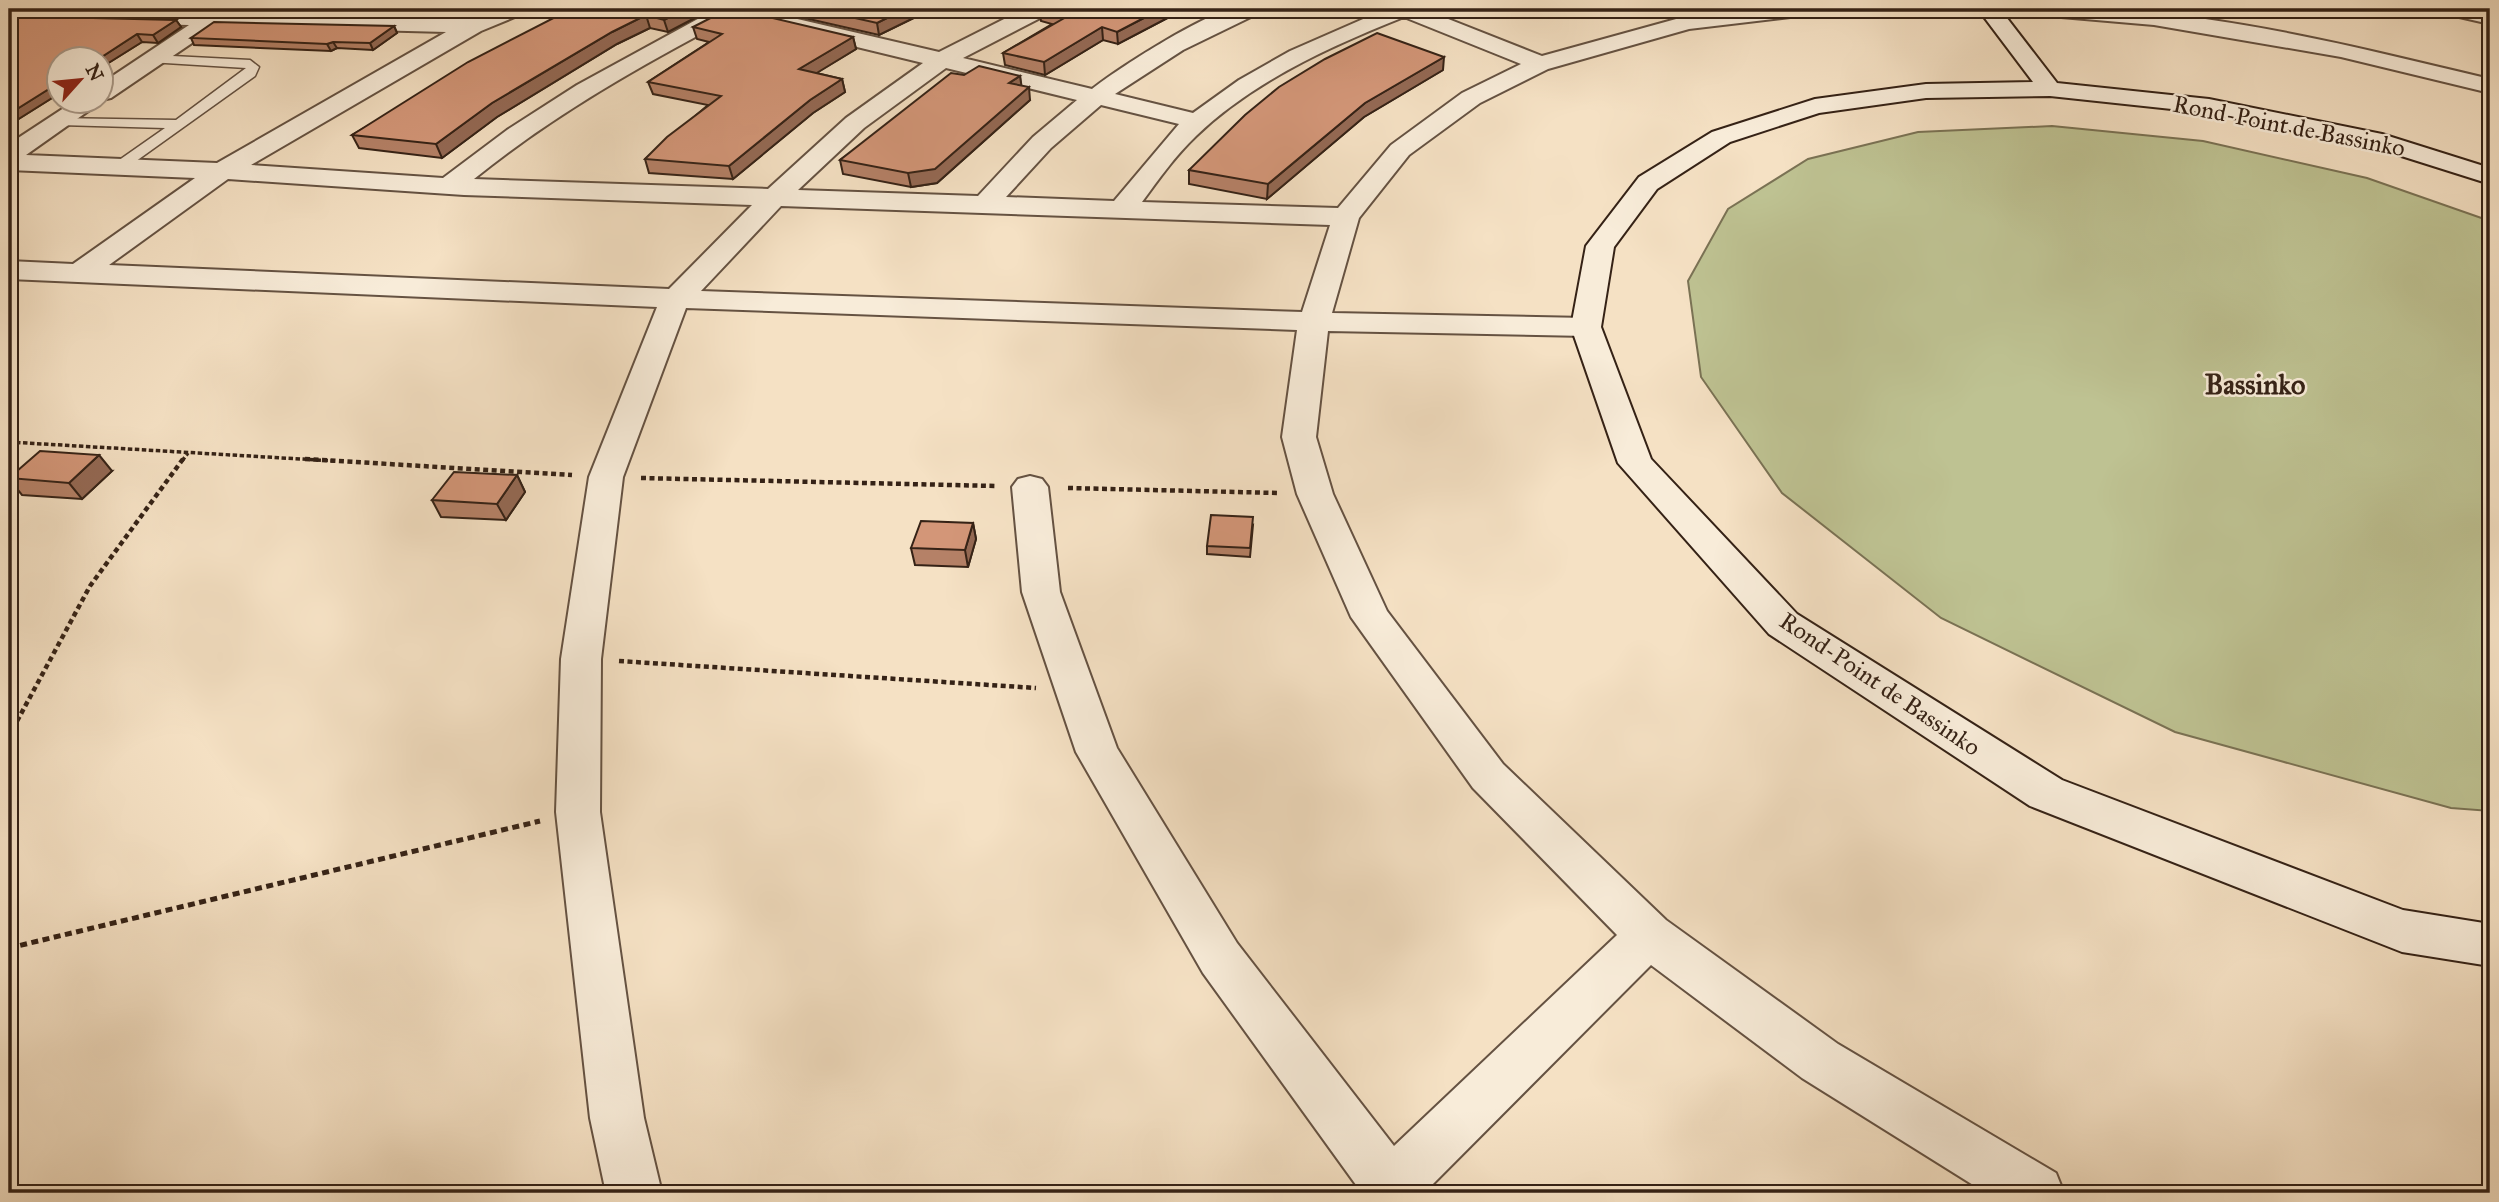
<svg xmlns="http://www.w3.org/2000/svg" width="2499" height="1202" viewBox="0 0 2499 1202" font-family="'IM FELL Great Primer',serif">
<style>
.green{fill:#bec292;stroke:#7a7254;stroke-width:2}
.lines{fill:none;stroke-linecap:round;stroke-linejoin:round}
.lane-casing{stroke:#655242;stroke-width:3}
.street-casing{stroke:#655242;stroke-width:4}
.secondary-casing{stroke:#352216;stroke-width:4}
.path-far2{stroke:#352216;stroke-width:3.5;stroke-dasharray:4.5 2.5;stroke-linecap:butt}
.path-far1{stroke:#352216;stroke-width:4.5;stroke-dasharray:5 3.5;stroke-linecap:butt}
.path{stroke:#352216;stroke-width:5;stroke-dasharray:7 4.5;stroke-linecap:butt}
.lane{fill:#f8ecd9;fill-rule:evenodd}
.street{fill:#f8ecd9;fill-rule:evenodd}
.secondary{fill:#f8ecd9;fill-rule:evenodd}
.wall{fill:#b58167;stroke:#352216;stroke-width:2}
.shaded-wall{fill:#946954;stroke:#352216;stroke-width:2}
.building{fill:#d39678;stroke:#352216;stroke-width:2}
.labels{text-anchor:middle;stroke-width:5;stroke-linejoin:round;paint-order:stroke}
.street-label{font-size:24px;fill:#352216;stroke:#f8ecd9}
.quarter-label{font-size:28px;font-weight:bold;fill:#352216;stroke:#f8ecd9}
</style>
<rect width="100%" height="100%" fill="#f5e1c4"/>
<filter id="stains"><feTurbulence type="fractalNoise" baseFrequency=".00286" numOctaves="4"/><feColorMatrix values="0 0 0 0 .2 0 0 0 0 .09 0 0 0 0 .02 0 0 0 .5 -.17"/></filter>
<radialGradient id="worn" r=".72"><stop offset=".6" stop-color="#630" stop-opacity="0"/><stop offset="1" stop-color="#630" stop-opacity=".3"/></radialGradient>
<path class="green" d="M2052 126 2203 141 2367 178 2490 221V811L2451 808 2175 732 1941 618 1782 493 1701 377 1688 281 1728 209 1808 159 1918 132Z"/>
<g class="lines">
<g class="lane-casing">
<path id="lane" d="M153 55 250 60 259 67 255 76 125 169H115V163L165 128 60 125 55 124V118L176 120 246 68 149 62V56Z"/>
</g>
<g class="street-casing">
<path id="street" d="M9 9 216 10 470 19 496 9H525L522 14 481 31 251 165 443 178 507 130 577 85 716 9H754L939 52 1024 9H1051L1048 14 963 58 1092 89C1119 68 1201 15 1233 9 1241 7 1251 9 1260 9L1257 14 1183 50 1115 94 1193 113 1239 80 1290 51 1386 9H1423L1542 56 1687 16 1753 9H1818L1815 14 1807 15 1689 29 1548 69 1480 103 1409 155 1359 218 1332 313 1586 318 1597 320 1601 327 1597 334 1586 336 1328 331 1316 437 1333 494 1387 611 1503 764 1666 920 1838 1044 2056 1173 2064 1193H1986L1802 1078 1651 965 1424 1193H1357L1359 1189 1203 973 1076 752 1022 592 1012 487 1018 479 1030 476 1042 479 1048 487 1060 592 1117 748 1237 943 1394 1146 1617 935 1473 788 1351 617 1297 494 1282 437 1297 330 686 308 623 477 601 659 600 812 644 1118 662 1193H606L590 1118 556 812 561 659 589 477 657 307 9 279V261L73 264 195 178 9 170V144L73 102H101L26 155 217 163 446 32 217 26 111 98 102 100V83L189 25 9 21ZM733 17 923 63 846 118 768 189 474 179C553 115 643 64 733 17ZM1404 17 1521 64 1462 93 1391 145 1338 208 1142 202C1159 179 1175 156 1196 136 1253 81 1331 46 1404 17ZM946 68 1077 100 1033 137 978 196 798 190 864 128ZM1101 105 1179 124 1114 201 1006 197 1051 148ZM228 179 464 195 752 205 669 289 109 265ZM781 206 1330 225 1302 312 701 291Z
M2027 9C2183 2 2339 43 2490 79V93L2341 57 2154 25 2038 15Z
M2443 9 2490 10V24L2446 14Z"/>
</g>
<g class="secondary-casing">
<path id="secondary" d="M1978 9H2000L2057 83 2209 99 2382 134 2490 168V184L2376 148 2209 113 2050 96 1926 98 1819 113 1730 142 1657 189 1614 247 1601 327 1651 459 1797 614 2062 780 2403 910 2490 924V966L2402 952 2030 806 1769 634 1618 463 1571 327 1586 246 1639 177 1712 132 1815 99 1926 84 2033 82Z"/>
</g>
<path class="path-far2" d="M9 442 335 461
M182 461 188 453"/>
<path class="path-far1" d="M305 459 572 475
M641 478 996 486
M1068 488 1279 493
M619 661 1036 688
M9 736 90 586 183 459"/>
<path class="path" d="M9 948 540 821"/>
<use href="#lane" class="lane"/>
<use href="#street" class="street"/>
<use href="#secondary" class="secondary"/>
</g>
<path class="wall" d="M255 9H430L422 15Z
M571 9H712L668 32 650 28 617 44 497 117 442 158 359 148 352 135Z
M765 9H932L879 35Z
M956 9H989L976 15Z
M1002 9H1019L1012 12Z
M1039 9 1175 14 1118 44 1103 40 1045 75 1005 65 1003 53 1052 24 1041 21Z
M9 16 176 20 181 27 158 43 142 42 102 67V60H60V93L9 125Z
M394 26 397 33 373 50 337 48 331 51 194 45 191 38Z
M693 27 853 37 856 49 816 73 842 79 845 92 813 113 733 179 649 173 645 159 708 105 653 94 648 82 709 42 697 39Z
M1443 70 1364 117 1267 199 1189 184V170Z
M964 75 1020 76 1021 86 1030 100 937 183 911 187 843 174 840 160Z
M112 471 82 499 22 495 9 479V477Z
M517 475 525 492 506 520 441 517 432 500Z
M973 523 976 539 968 567 915 565 911 548Z
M1253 525 1250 557 1207 554V546Z"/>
<path class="shaded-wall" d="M420 9H430L422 15Z
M685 9H712L668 32 664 20Z
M905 9H932L879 35 877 23Z
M975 9H989L976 15Z
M1161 9H1189L1175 14 1118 44 1117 32Z
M646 15 650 28 617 44 497 117 442 158 436 144 492 103 612 32Z
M176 20 181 27 158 43 153 35Z
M394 26 397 33 373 50 370 43Z
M1102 27 1103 40 1045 75 1044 62Z
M137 34 142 42 102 67V60H97Z
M853 37 856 49 802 82 799 69Z
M333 42 337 48 331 51 327 44Z
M1444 57 1443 70 1364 117 1267 199 1268 184 1365 103Z
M1020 76 1022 89 1009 83Z
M842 79 845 92 813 113 733 179 729 166 810 100Z
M60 82V93L9 125V114Z
M1029 87 1030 100 937 183 911 187 908 173Z
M99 455 112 471 82 499 69 483Z
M517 475 525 492 506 520 497 504Z
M973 523 976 539 968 567 965 550Z"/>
<path class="building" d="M571 9H685L664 20 646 15 612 32 492 103 436 144 352 135 468 62Z
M728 9H735L853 37 799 69 842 79 810 100 729 166 645 159 667 137 721 96 648 82 722 34 693 27Z
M815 9H905L877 23Z
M1040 9H1161L1117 32 1102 27 1044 62 1003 53 1066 17Z
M9 16 176 20 153 35 137 34 97 60H60V82L9 114Z
M214 22 394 26 370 43 333 42 327 44 191 38Z
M1377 33 1444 57 1365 103 1268 184 1189 170 1245 115 1279 87 1325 59Z
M979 66 1020 76 1009 83 1029 87 935 169 908 173 840 160 951 73 964 75Z
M40 451 99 455 69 483 9 478Z
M454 472 517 475 497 504 432 500Z
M1211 515 1253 517 1250 548 1207 546Z
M921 521 973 523 965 550 911 548Z"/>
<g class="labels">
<g class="street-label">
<text transform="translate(2289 126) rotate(11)" y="8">Rond-Point de Bassinko</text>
<text transform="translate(1880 684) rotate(34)" y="8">Rond-Point de Bassinko</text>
</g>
<g class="quarter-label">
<text x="2255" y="394">Bassinko</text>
</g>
</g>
<rect width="2499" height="1202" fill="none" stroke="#f5e1c4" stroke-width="35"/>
<rect x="10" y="10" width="2478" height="1181" fill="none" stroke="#352216" stroke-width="3.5"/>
<rect x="18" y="18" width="2464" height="1167" fill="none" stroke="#352216" stroke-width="2"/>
<g transform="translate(80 80) rotate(63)"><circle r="33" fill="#f8ecd9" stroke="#aa9b8b" stroke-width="2"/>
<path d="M0-5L12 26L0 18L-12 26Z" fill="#8f2418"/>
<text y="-10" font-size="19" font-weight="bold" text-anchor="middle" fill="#352216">N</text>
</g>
<rect width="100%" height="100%" filter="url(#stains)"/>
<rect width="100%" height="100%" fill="url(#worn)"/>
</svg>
